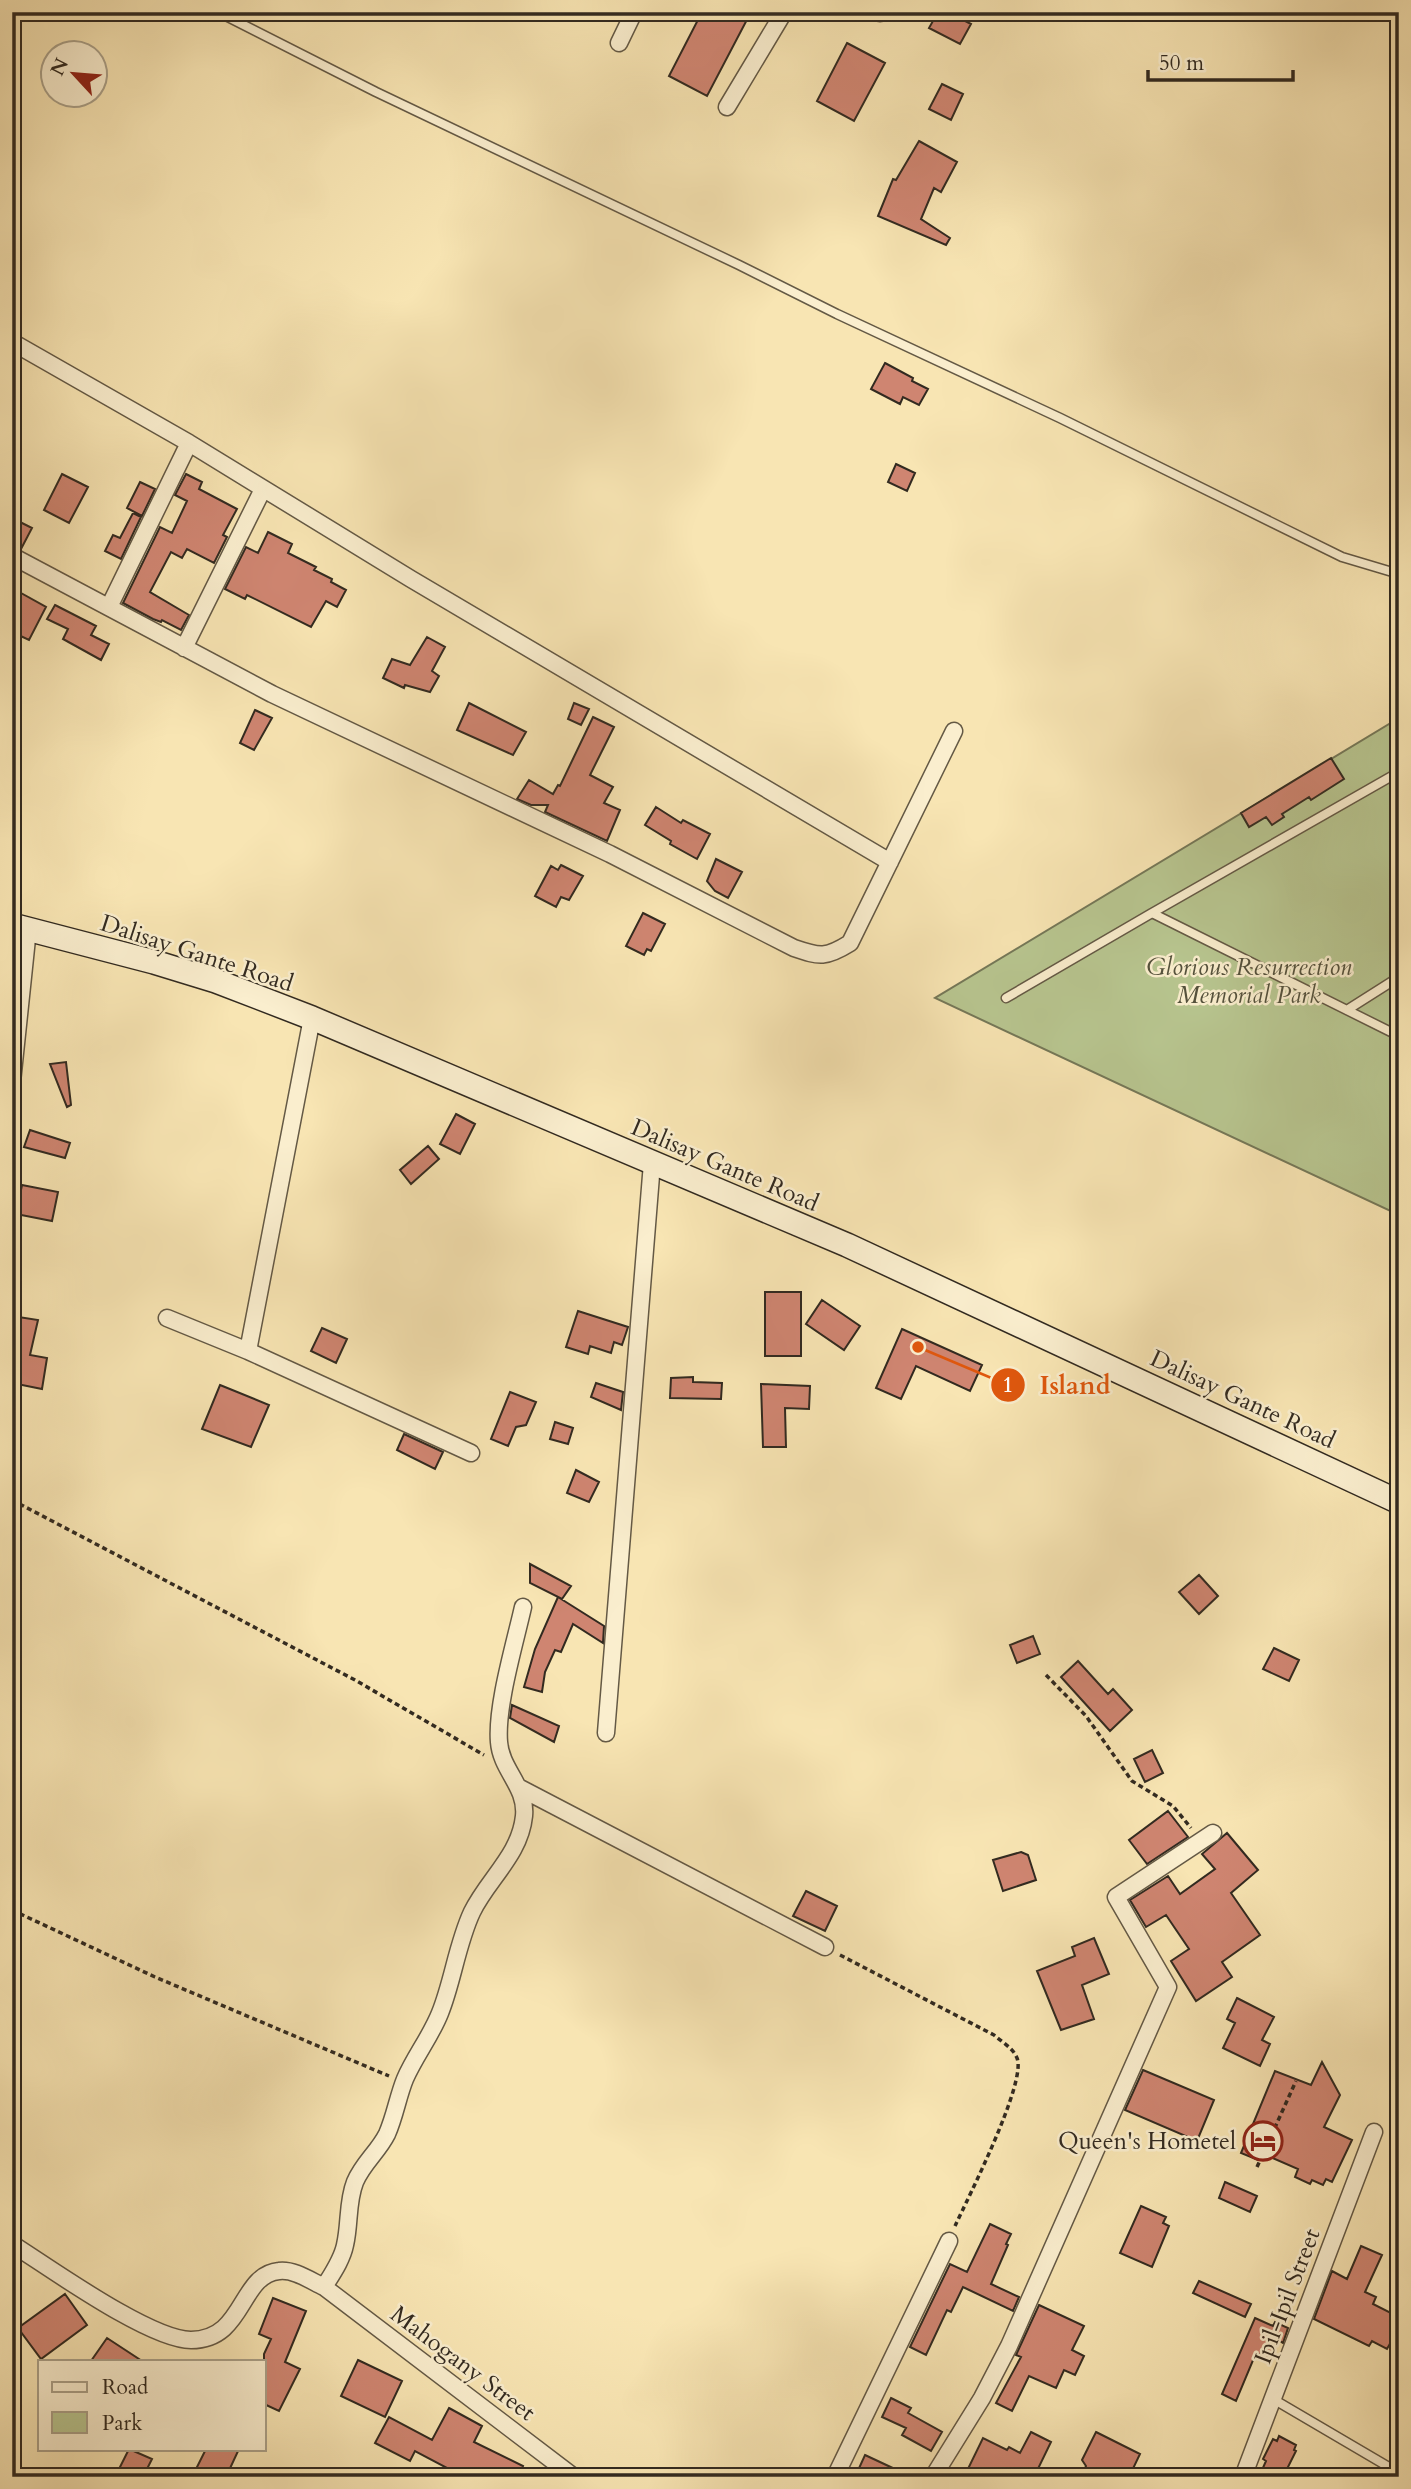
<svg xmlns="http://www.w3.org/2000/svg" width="1411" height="2489" viewBox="0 0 1411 2489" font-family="Cardo,serif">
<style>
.green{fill:#b8c690;stroke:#757858;stroke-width:2}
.building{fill:#cf8571;stroke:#322a20;stroke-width:2}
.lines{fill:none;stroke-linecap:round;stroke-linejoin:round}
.service-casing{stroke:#645945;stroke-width:11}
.minor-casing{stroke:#645945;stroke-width:19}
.secondary-casing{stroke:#322a20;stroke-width:26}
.path{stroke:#322a20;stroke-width:3.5;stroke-dasharray:5 3.5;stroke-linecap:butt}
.service{stroke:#faeece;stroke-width:8}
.minor{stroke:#faeece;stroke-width:16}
.secondary{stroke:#faeece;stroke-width:23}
.labels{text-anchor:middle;stroke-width:5;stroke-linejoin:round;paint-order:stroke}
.street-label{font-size:24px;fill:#322a20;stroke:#faeece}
.park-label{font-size:24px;font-style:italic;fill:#54513c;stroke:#faeece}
.poi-label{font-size:24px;fill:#322a20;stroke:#faeece;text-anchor:end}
.leader{fill:none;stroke:#df570d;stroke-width:2.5}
.callout-dot{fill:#df570d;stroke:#faeece;stroke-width:2.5}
.mark-label{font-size:21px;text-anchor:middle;font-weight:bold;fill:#fff}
.callout-label{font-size:26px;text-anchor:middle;font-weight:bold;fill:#df570d;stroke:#faeece;stroke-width:5;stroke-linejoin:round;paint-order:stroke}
</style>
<rect width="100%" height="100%" fill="#f8e5b3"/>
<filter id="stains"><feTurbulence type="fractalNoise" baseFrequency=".00286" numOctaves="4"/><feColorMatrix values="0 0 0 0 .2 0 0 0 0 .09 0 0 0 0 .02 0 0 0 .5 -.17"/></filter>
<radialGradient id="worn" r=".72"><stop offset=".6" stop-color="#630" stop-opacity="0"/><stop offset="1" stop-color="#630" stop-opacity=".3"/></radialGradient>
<path class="green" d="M1399 718V1215L935 998Z"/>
<path class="building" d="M702 12H751L707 96 669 76Z
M938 12H948L971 24 960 44 929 28Z
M847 43 885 63 854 121 817 101Z
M942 84 963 94 951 120 929 109Z
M919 141 957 162 941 192 934 188 921 219 950 238 946 245 878 216 893 179 896 180Z
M885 363 913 378 912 381 928 389 919 405 903 397 900 404 871 389Z
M896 464 915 473 907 491 888 482Z
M62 474 88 487 69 523 44 510Z
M186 474 202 482 199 489 237 509 223 535 227 537 214 563 187 549 182 558 171 552 150 592 189 615 181 630 162 620 161 622 153 619 123 603 160 527 172 533 187 501 175 495Z
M140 482 155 489 142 516 127 508Z
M133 513 141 517 121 559 105 551 113 535 120 538Z
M12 518 32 528 21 549 12 546Z
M268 532 292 544 288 553 316 567 314 570 332 579 331 582 346 590 337 607 326 601 311 627 247 595 245 599 225 589 246 547 258 553Z
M12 588 46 607 29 640 12 632Z
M55 605 96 626 91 635 109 644 101 660 63 639 68 629 47 619Z
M427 637 445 647 432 671 439 676 430 692 405 685 404 688 383 678 392 659 410 665Z
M469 703 526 732 513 755 457 730Z
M574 703 589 709 581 725 568 719Z
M255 710 272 718 254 750 240 743Z
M593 717 614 727 590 775 613 787 604 803 620 810 607 841 545 812 548 805H531L517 799 529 780 553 794 558 785 560 786Z
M1331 758 1344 779 1311 800 1309 797 1282 814 1284 817 1272 825 1266 817 1249 827 1241 813Z
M656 807 681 823 683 820 710 834 697 859 670 844 671 841 645 825Z
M716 859 742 872 728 898 715 891 707 881Z
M561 865 583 876 569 900 561 897 556 907 535 896 551 866 558 870Z
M643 913 665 924 651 951 647 949 644 955 626 946Z
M66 1062 71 1105 67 1107 50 1064Z
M456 1114 475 1124 460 1154 440 1144Z
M30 1130 70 1143 65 1158 24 1147Z
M428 1146 439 1159 411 1184 400 1170Z
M22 1185 58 1192 52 1221 16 1214Z
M765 1292H801V1356H765Z
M822 1300 860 1326 844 1350 806 1324Z
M578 1311 628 1327 622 1345 614 1342 611 1353 590 1346 588 1354 566 1347Z
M12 1316 38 1320 30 1355 47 1358 42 1389 12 1383Z
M322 1328 347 1339 336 1363 311 1351Z
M902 1329 982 1365 970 1391 916 1366 901 1399 876 1388Z
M693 1377V1382L722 1383 721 1399 670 1398 671 1378Z
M596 1383 623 1392 621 1410 591 1397Z
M761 1384 810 1386 809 1409 785 1408 786 1447H763Z
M220 1385 269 1405 251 1447 202 1429Z
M510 1392 536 1402 526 1425 516 1427 508 1446 491 1439Z
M555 1422 573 1428 568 1444 550 1439Z
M404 1434 443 1452 435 1469 397 1450Z
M576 1470 599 1482 589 1502 567 1493Z
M530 1564 571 1586 562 1599 530 1583Z
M1199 1575 1218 1596 1199 1614 1179 1592Z
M558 1597 604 1626 603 1643 573 1624 561 1652 555 1650 545 1672 542 1692 524 1687 535 1649Z
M1033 1636 1040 1654 1017 1663 1010 1645Z
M1274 1648 1299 1660 1289 1681 1263 1669Z
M1078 1661 1108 1694 1113 1689 1132 1710 1110 1731 1061 1677Z
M512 1705 559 1726 554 1742 510 1718Z
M1152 1750 1163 1773 1145 1782 1134 1759Z
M1168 1811 1188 1837 1147 1864 1129 1840Z
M1227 1833 1258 1870 1231 1893 1260 1935 1222 1962 1232 1977 1196 2001 1171 1961 1189 1949 1166 1915 1146 1927 1130 1900 1168 1876 1180 1894 1215 1869 1202 1854Z
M1021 1852 1028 1855 1036 1880 1003 1891 993 1860Z
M806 1891 837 1906 825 1931 793 1916Z
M1094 1938 1109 1974 1082 1985 1094 2019 1061 2030 1037 1971 1075 1956 1072 1947Z
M1237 1998 1274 2017 1262 2040 1270 2044 1260 2066 1223 2048 1235 2023 1227 2019Z
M1322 2062 1340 2095 1324 2127 1352 2140 1332 2182 1326 2179 1323 2185 1312 2180 1310 2184 1295 2177 1298 2169 1261 2153 1258 2160 1241 2153 1275 2071 1311 2085Z
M1143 2070 1214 2100 1197 2141 1125 2110Z
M1225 2182 1257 2196 1250 2212 1219 2198Z
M1141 2206 1166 2217 1163 2223 1169 2226 1152 2267 1120 2253Z
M990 2224 1011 2234 1006 2244 1008 2245 991 2284 1019 2297 1013 2311 963 2287 951 2312 947 2310 926 2355 910 2347 950 2264 967 2272Z
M1361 2246 1382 2255 1365 2292 1376 2297 1373 2304 1399 2317V2344L1392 2340 1387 2349 1372 2341 1369 2346 1314 2319 1332 2271 1347 2279Z
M1199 2281 1251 2304 1245 2317 1193 2293Z
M65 2294 87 2325 41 2359 18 2328Z
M273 2298 306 2311 285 2362 300 2369 279 2411 264 2404V2354L271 2339 259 2334Z
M1039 2305 1084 2326 1072 2350 1084 2356 1075 2375 1064 2370 1056 2388 1029 2376 1012 2411 996 2403 1021 2357 1016 2355Z
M1255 2318 1273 2326 1275 2322 1288 2328 1283 2343 1278 2340 1270 2359 1256 2353 1236 2401 1222 2394Z
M107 2338 142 2361H91Z
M358 2360 402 2381 385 2417 341 2396Z
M891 2398 911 2408 908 2413 942 2432 931 2451 902 2435 906 2428 882 2417Z
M449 2408 482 2426 474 2442 523 2466 518 2477H464L415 2451 410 2461 375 2443 389 2417 432 2440Z
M1031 2432 1051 2442 1034 2477H964L983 2438 1007 2450 1009 2447 1020 2453Z
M1096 2432 1140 2454 1129 2477H1080L1086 2466 1082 2460Z
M1279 2436 1296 2445 1294 2450 1296 2451 1283 2477H1275L1262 2470 1266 2461 1263 2459 1273 2439 1277 2441Z
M129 2449 152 2459 143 2477H115Z
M206 2449H239L226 2477H213L196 2469Z
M865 2455 912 2477H855Z"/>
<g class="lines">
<g class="service-casing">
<path id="service" d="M218 12 376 92 739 265 837 314 1060 418 1342 557 1399 574
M1152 913 1399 772
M1006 998 1152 913 1399 1036
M1347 1010 1399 977
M1273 2399 1399 2473"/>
</g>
<g class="minor-casing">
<path id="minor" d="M880 12V13
M619 43 634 12
M727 107 784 12
M12 342 189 443 411 579 890 862
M12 556 272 694 610 854 794 948C820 957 826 958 850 943L954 731
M109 607 189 443
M184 648 263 489
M12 1082 28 929
M167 1318 248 1351 471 1453
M248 1351 312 1018
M606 1733 652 1163
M520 1788 825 1947
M12 2244C50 2268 150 2340 191 2340 245 2340 239 2275 279 2271 294 2269 311 2281 324 2287L574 2477
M324 2287C332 2274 342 2260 345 2245 350 2224 347 2202 355 2182 363 2163 378 2152 387 2134 395 2116 398 2096 405 2079 415 2056 431 2036 440 2013 453 1981 457 1944 472 1912 488 1879 520 1855 524 1816 527 1787 501 1770 499 1742 496 1706 515 1643 523 1607
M835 2477 949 2241
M933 2477 982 2398 1009 2346 1168 1987 1116 1897 1213 1833
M1243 2477 1374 2132"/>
</g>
<g class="secondary-casing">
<path id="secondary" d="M12 925 154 962 216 981 312 1018 847 1245 1399 1502"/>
</g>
<path class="path" d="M12 1500 355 1680 484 1755
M1046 1675 1086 1716 1132 1781 1173 1806 1191 1828
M12 1910 155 1977 389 2076
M840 1955 994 2035C1002 2042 1013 2048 1017 2058 1027 2082 968 2198 955 2226
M1257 2167 1296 2081"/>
<use href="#service" class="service"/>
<use href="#minor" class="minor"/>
<use href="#secondary" class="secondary"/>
</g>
<defs>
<g id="hotel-ring" transform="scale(2.0125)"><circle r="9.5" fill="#faeece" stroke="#8f2418" stroke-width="1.5"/><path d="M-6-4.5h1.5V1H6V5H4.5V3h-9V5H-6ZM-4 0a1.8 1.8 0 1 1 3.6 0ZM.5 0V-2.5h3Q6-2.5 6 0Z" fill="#8f2418"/></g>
</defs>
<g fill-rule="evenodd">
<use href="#hotel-ring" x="1263" y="2141"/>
</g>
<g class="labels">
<g class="street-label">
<text transform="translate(197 953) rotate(18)" y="8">Dalisay Gante Road</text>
<text transform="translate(725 1165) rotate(23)" y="8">Dalisay Gante Road</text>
<text transform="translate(1243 1399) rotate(25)" y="8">Dalisay Gante Road</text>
<text transform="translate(1287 2296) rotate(-69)" y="8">Ipil-Ipil Street</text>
<text transform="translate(463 2363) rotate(37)" y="8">Mahogany Street</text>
</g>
<g class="park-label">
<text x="1249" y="975">Glorious Resurrection<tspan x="1249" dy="28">Memorial Park</tspan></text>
</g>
<g class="poi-label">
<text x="1236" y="2149">Queen's Hometel</text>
</g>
</g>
<path class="leader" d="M918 1347L1008 1385"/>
<g class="callout-dot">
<circle cx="918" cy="1347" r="7"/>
<circle cx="1008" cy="1385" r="18"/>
</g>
<g class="mark-label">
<text x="1008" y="1392">1</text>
</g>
<g class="callout-label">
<text x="1075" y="1394">Island</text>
</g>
<rect width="1411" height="2489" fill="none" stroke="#f8e5b3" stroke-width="42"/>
<rect x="14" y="14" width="1383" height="2461" fill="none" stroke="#322a20" stroke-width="3.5"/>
<rect x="21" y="21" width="1369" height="2447" fill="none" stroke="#322a20" stroke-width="2"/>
<rect x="38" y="2360" width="228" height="91" fill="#faeece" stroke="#aaa088" stroke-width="2"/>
<rect x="52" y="2382" width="35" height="10" fill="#faeece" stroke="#aaa088" stroke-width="2"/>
<text x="102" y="2394" font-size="21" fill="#322a20">Road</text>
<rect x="52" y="2412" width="35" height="21" fill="#b8c690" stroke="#aaa088" stroke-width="2"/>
<text x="102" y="2430" font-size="21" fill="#322a20">Park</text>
<g transform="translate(74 74) rotate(296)"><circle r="33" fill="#faeece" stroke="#aaa088" stroke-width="2"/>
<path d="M0-5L12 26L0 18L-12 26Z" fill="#8f2418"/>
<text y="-10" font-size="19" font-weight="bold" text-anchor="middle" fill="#322a20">N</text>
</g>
<path d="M1148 70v10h145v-10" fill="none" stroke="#322a20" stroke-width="3.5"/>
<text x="1159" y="70" font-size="21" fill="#322a20" stroke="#faeece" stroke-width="5" paint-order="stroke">50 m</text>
<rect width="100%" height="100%" filter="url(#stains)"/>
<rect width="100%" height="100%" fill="url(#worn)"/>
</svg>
